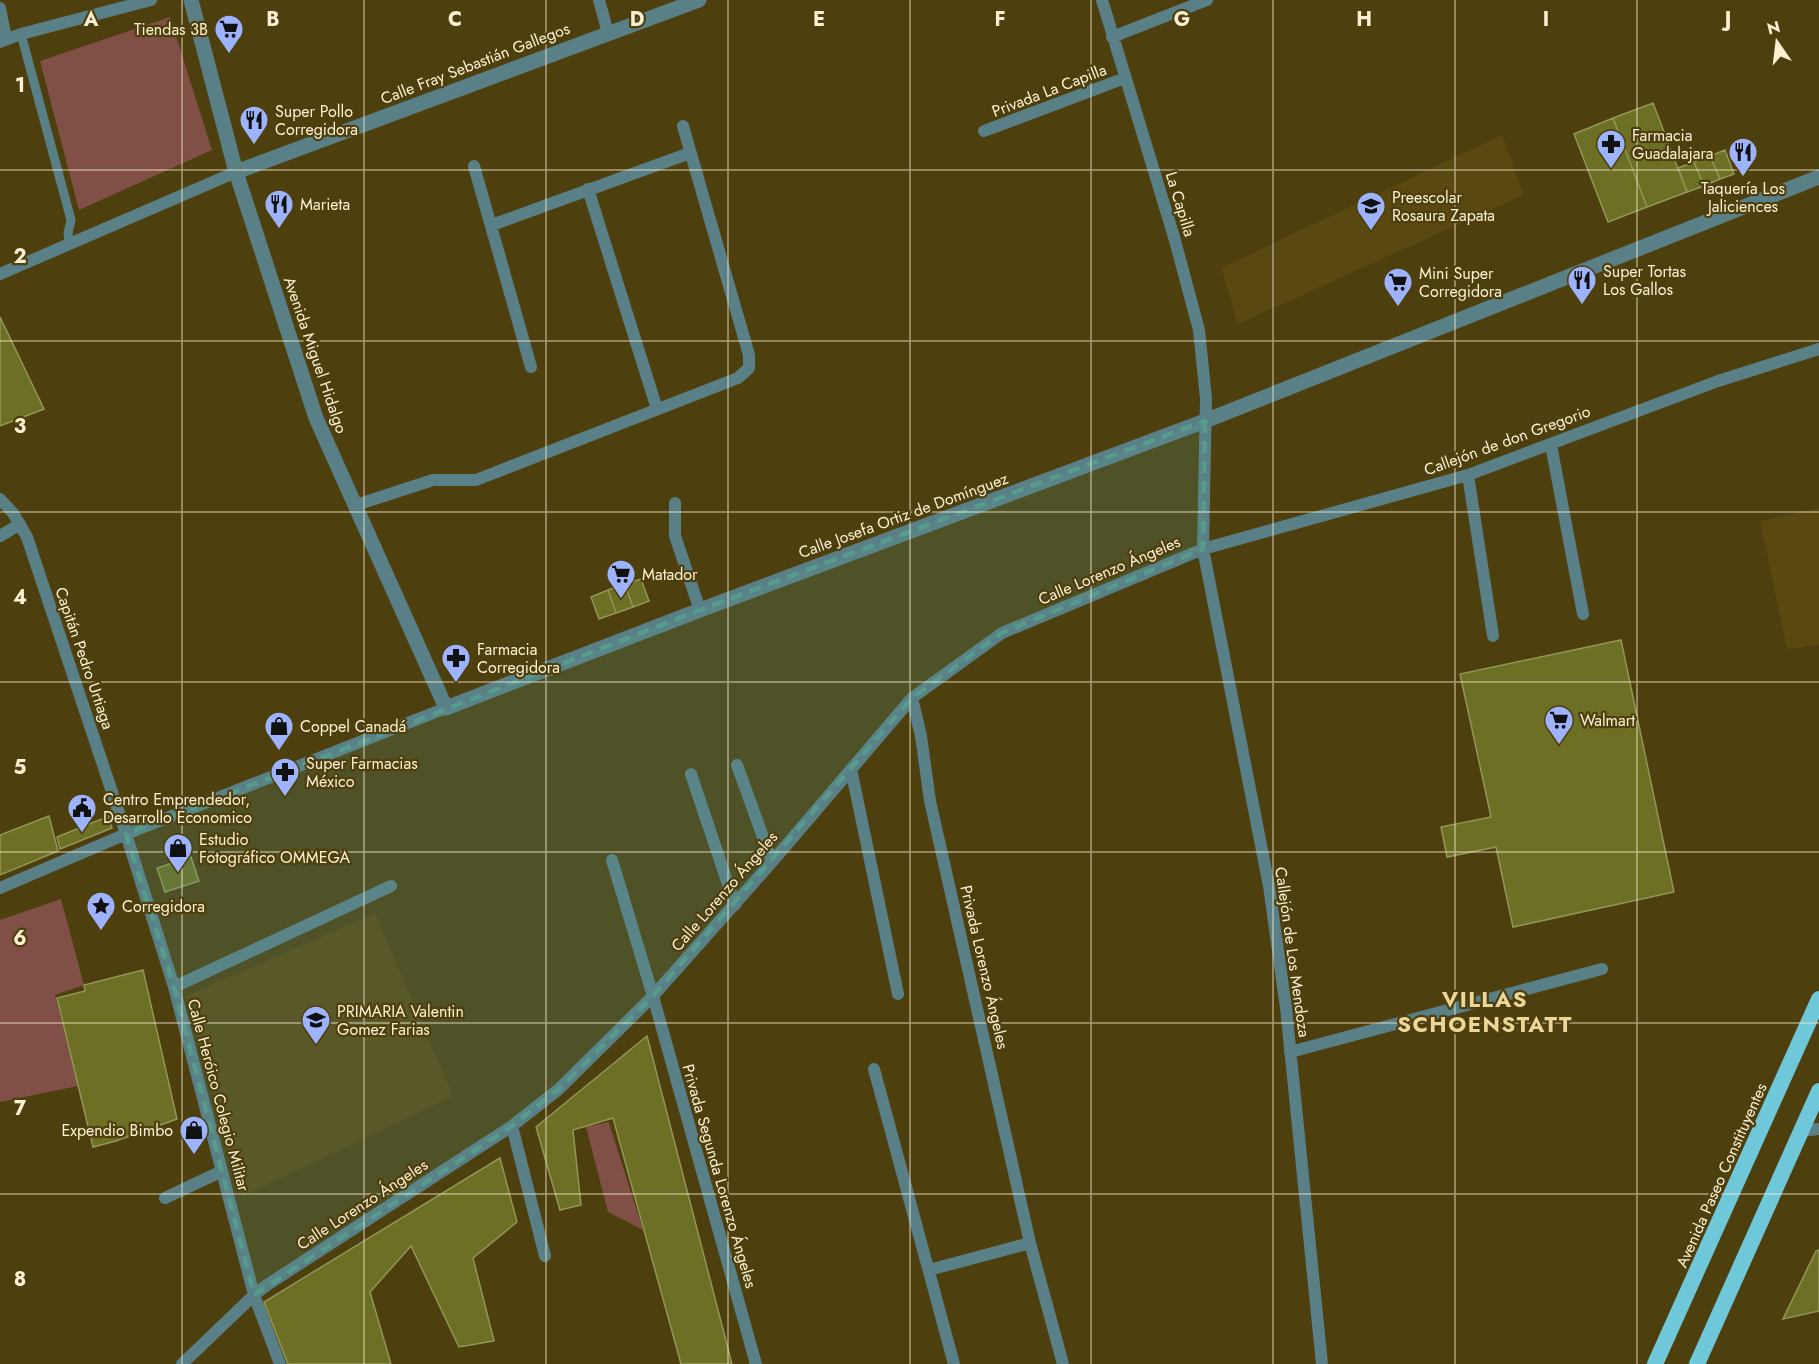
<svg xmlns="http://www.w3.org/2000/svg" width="1819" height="1364" viewBox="0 0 1819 1364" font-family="Jost,sans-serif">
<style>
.built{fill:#59480f}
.green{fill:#804f45}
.building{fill:#6c6f24;stroke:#929657;stroke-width:1.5}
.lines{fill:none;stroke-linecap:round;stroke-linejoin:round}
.pedestrian{stroke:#5a8087;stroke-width:9}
.minor{stroke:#5a8087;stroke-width:12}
.tertiary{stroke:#5a8087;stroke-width:15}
.trunk{stroke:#6ec8d9;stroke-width:16}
.marked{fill:#569b8c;fill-opacity:0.2;stroke:#569b8c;stroke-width:4.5;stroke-dasharray:12 8;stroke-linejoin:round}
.grid{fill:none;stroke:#fbf0d1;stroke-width:1.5;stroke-opacity:0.55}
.labels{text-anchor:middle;stroke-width:4.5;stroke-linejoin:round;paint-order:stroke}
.poi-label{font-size:16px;fill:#fbf0d1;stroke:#4e3f0e;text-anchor:start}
.street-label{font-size:16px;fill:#fbf0d1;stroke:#4e3f0e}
.district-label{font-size:22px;font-weight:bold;letter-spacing:1.5px;fill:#edd798;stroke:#4e3f0e}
.grid-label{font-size:20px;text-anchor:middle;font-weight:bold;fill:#fbf0d1;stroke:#4e3f0e;stroke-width:4.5;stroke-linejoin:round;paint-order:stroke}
</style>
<rect width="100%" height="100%" fill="#4e3f0e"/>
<path class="built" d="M1502 135 1524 195 1238 324 1221 268Z
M1819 508V645L1787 649 1760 521Z
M375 913 453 1096 242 1197 186 996Z"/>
<path class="green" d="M170 17 212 150 79 210 40 61Z
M61 899 84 985 55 995 78 1086 0 1102V920Z
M609 1122V1123L643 1230 608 1212 586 1127Z"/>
<path class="building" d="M1653 103 1687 192 1647 207 1613 118Z
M1613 118 1647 207 1608 222 1574 134Z
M1725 150 1734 174 1720 179 1710 156Z
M1710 156 1720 179 1704 186 1694 162Z
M1694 162 1704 186 1687 192 1678 168Z
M0 317 44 409 0 426Z
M641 579 649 601 633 607 625 584Z
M625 584 633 607 616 613 608 590Z
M608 590 616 613 599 619 591 597Z
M1621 640 1674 892 1513 927 1496 847 1447 857 1441 827 1491 817 1460 674Z
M49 816 58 851 0 875V835Z
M109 816 112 828 60 849 57 837Z
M191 857 199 881 165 892 157 868Z
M143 970 177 1119 116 1141 93 1147 57 998 85 991 84 985Z
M647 1036 732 1364H681L613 1118 573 1130 581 1205 560 1210 536 1127Z
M500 1158 517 1222 473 1258 494 1341 459 1347 411 1246 370 1292 391 1364H288L264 1302Z
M1819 1250V1311L1783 1319 1816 1251Z"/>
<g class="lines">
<path class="pedestrian" d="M21 34 71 220 68 233 69 243"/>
<path class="minor" d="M599 0 608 33
M1102 0 1174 237 1199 330 1206 399 1203 549 1269 886 1286 1008 1322 1364
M0 8 6 39
M1112 37 1207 0
M0 42 21 34 151 0
M984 131 1125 78
M474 166 531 367
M588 189 657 409
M492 225 690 153
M0 274 236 172
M1551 445 1583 614
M1468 475 1493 636
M0 499 13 513 27 537 126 834 174 987 254 1295 280 1364
M675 503V536L700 610
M356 505 433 480H476L738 378 749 368V355L683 126
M0 536 20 524
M912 698 921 736 930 801 1030 1243 1063 1364
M737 765 772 862
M851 769 898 994
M691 774 735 905
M612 860 653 996 756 1364
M0 888 126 834 446 708
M174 987 391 886
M1290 1052 1602 969
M874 1069 954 1364
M512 1126 545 1256
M1801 1131 1819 1129
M165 1198 222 1171
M929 1270 1030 1243
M182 1364 254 1295 267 1285 512 1126 559 1089 653 996 772 862 912 698 1002 633 1203 549 1468 475 1718 381 1819 349"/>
<path class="tertiary" d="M191 0 236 172 316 418 446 708 700 610 1205 421 1819 177
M236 172 699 0"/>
<path class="trunk" d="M1655 1364 1819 999
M1697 1364 1819 1091"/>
</g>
<path class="marked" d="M1205 421 1203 549 1002 633 912 698 653 996 559 1089 512 1126 254 1295 174 987 126 834 700 610Z"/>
<path class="grid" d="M182 0V1364M364 0V1364M546 0V1364M728 0V1364M910 0V1364M1091 0V1364M1273 0V1364M1455 0V1364M1637 0V1364M0 170H1819M0 341H1819M0 512H1819M0 682H1819M0 852H1819M0 1023H1819M0 1194H1819"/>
<defs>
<g id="supermarket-pin" transform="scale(1.5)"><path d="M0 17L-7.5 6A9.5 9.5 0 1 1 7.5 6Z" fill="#9eb3fd" stroke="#4e3f0e"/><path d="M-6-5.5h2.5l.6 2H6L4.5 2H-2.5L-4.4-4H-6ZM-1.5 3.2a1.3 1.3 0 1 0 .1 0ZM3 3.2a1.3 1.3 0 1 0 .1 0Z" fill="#111"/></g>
<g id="restaurant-pin" transform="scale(1.5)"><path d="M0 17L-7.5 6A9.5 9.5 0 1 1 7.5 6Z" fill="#9eb3fd" stroke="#4e3f0e"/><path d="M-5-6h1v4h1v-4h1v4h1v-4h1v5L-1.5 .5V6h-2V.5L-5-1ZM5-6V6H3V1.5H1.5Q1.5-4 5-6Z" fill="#111"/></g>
<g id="pharmacy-pin" transform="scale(1.5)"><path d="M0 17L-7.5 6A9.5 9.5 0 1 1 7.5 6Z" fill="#9eb3fd" stroke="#4e3f0e"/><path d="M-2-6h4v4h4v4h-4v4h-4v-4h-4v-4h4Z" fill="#111"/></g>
<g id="school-pin" transform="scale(1.5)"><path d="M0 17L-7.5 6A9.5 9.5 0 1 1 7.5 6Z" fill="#9eb3fd" stroke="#4e3f0e"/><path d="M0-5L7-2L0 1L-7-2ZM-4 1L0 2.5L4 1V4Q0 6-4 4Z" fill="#111"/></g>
<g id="shop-pin" transform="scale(1.5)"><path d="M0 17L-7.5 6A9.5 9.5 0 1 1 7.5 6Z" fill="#9eb3fd" stroke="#4e3f0e"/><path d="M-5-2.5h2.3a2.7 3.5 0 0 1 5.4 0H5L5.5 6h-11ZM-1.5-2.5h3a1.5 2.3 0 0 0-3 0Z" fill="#111"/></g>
<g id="civic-pin" transform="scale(1.5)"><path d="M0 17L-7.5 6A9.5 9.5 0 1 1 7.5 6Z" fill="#9eb3fd" stroke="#4e3f0e"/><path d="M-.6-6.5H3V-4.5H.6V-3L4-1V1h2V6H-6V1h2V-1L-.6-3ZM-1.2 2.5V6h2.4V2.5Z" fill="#111"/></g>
<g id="sight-pin" transform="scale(1.5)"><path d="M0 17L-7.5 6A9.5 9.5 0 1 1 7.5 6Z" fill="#9eb3fd" stroke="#4e3f0e"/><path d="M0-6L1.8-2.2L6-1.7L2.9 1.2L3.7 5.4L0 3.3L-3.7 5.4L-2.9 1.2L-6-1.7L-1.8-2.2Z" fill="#111"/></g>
</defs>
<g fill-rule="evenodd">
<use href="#supermarket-pin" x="229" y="29"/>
<use href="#restaurant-pin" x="254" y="120"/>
<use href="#pharmacy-pin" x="1611" y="144"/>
<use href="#restaurant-pin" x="1743" y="152"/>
<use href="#restaurant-pin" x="279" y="204"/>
<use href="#school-pin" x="1371" y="206"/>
<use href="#restaurant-pin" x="1582" y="280"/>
<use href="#supermarket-pin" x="1398" y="282"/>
<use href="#supermarket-pin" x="621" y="574"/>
<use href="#pharmacy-pin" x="456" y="658"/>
<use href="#supermarket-pin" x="1559" y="720"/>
<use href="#shop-pin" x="279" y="726"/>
<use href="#pharmacy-pin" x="285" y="772"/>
<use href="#civic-pin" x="82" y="808"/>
<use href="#shop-pin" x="178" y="848"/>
<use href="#sight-pin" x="101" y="906"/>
<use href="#school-pin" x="316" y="1020"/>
<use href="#shop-pin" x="194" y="1130"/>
</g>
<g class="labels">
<g class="poi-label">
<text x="208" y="35" text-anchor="end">Tiendas 3B</text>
<text x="275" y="117">Super Pollo<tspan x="275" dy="18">Corregidora</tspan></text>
<text x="1632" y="141">Farmacia<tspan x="1632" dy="18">Guadalajara</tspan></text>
<text x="1743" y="194" text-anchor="middle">Taquería Los<tspan x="1743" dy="18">Jaliciences</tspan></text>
<text x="1392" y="203">Preescolar<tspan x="1392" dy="18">Rosaura Zapata</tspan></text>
<text x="300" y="210">Marieta</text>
<text x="1603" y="277">Super Tortas<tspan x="1603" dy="18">Los Gallos</tspan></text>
<text x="1419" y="279">Mini Super<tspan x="1419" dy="18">Corregidora</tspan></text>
<text x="642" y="580">Matador</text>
<text x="477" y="655">Farmacia<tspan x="477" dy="18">Corregidora</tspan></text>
<text x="1580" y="726">Walmart</text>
<text x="300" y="732">Coppel Canadá</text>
<text x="306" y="769">Super Farmacias<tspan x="306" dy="18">México</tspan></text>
<text x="103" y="805">Centro Emprendedor,<tspan x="103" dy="18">Desarrollo Economico</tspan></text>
<text x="199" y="845">Estudio<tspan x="199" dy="18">Fotográfico OMMEGA</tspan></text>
<text x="122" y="912">Corregidora</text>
<text x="337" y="1017">PRIMARIA Valentin<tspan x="337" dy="18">Gomez Farias</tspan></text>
<text x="173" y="1136" text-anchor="end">Expendio Bimbo</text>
</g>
<g class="street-label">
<text transform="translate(475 63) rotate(-21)" y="6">Calle Fray Sebastián Gallegos</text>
<text transform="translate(1049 90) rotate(-21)" y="6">Privada La Capilla</text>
<text transform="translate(1181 204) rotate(73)" y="6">La Capilla</text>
<text transform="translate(316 355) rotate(71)" y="6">Avenida Miguel Hidalgo</text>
<text transform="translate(1507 440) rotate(-20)" y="6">Callejón de don Gregorio</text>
<text transform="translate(903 515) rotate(-20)" y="6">Calle Josefa Ortiz de Domínguez</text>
<text transform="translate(1109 570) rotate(-23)" y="6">Calle Lorenzo Ángeles</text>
<text transform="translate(85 658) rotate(71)" y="6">Capitán Pedro Urtiaga</text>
<text transform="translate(724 891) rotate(-49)" y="6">Calle Lorenzo Ángeles</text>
<text transform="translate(1293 952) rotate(82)" y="6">Callejón de Los Mendoza</text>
<text transform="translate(985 967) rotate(77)" y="6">Privada Lorenzo Ángeles</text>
<text transform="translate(219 1095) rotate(75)" y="6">Calle Heróico Colegio Militar</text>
<text transform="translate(1721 1175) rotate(-66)" y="6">Avenida Paseo Constituyentes</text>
<text transform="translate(720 1176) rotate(74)" y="6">Privada Segunda Lorenzo Ángeles</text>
<text transform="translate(362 1204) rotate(-33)" y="6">Calle Lorenzo Ángeles</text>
</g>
<g class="district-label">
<text x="1485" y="1007">VILLAS<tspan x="1485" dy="25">SCHOENSTATT</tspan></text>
</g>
</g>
<g class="grid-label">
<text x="91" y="26">A</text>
<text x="273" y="26">B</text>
<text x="455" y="26">C</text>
<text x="637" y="26">D</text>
<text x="819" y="26">E</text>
<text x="1000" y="26">F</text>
<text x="1182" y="26">G</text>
<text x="1364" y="26">H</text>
<text x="1546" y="26">I</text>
<text x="1728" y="26">J</text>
<text x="20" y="92">1</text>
<text x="20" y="263">2</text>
<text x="20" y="433">3</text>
<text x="20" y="604">4</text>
<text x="20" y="774">5</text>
<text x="20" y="945">6</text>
<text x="20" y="1115">7</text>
<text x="20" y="1286">8</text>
</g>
<g transform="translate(1777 42) rotate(346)" stroke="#4e3f0e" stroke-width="4.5" paint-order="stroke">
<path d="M0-4.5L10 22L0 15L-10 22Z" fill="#fbf0d1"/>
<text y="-9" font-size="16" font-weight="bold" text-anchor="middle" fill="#fbf0d1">N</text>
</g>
</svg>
